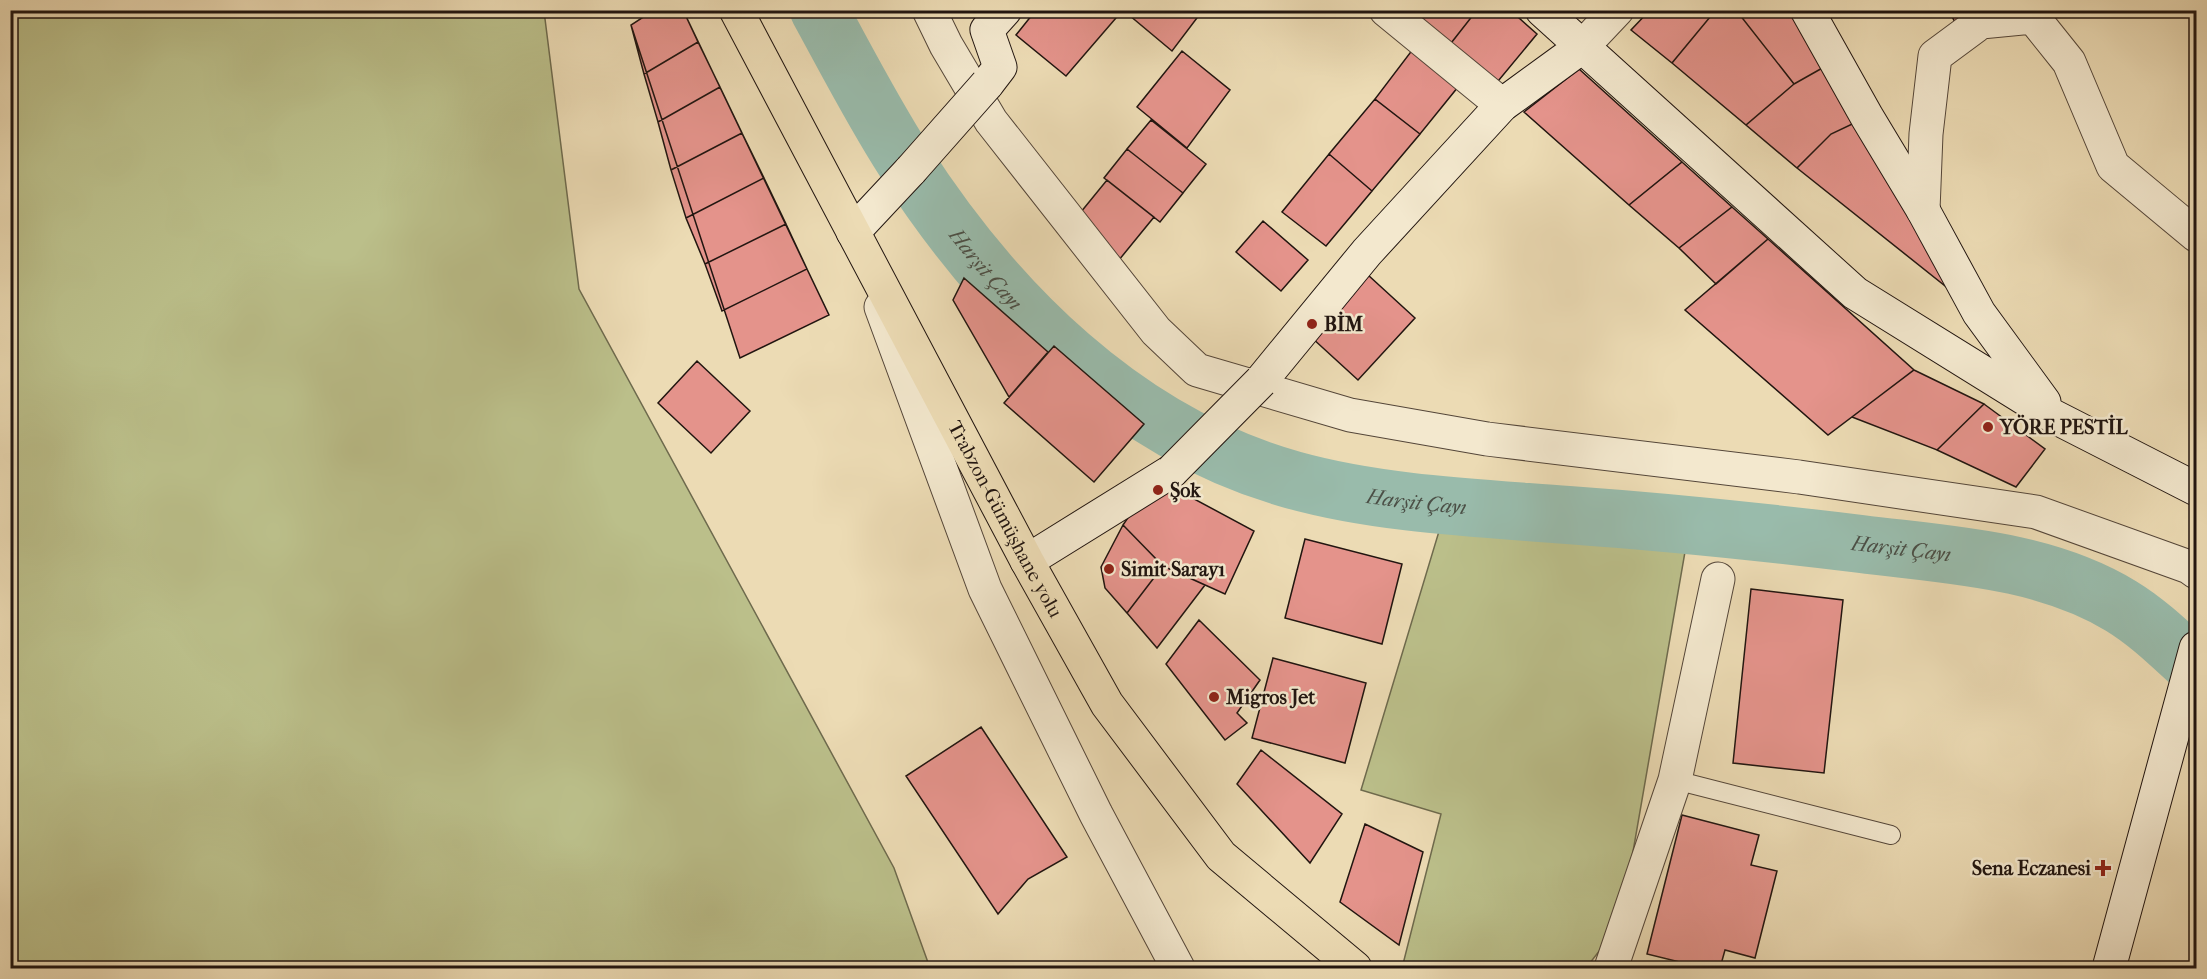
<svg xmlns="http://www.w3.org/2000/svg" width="2207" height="979" viewBox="0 0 2207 979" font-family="'IM FELL French Canon',serif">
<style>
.green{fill:#bbbf8a;stroke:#6e6a4d;stroke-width:1.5}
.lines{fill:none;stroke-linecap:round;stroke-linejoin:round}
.river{stroke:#99bbab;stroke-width:58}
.building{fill:#e4938b;stroke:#211510;stroke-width:1.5}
.lane-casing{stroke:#544639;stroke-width:20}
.street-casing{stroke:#544639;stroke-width:35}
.secondary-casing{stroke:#211510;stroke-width:35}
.primary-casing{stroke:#211510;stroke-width:35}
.lane{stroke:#f3e8ce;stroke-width:18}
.street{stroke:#f3e8ce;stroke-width:33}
.secondary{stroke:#f3e8ce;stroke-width:33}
.primary{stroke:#ecdbb4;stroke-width:33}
.secondary-bridge-casing{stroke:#211510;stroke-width:35;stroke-linecap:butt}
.secondary-bridge{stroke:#f3e8ce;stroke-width:33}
.poi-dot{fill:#8f2418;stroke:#f3e8ce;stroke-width:2}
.labels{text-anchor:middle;stroke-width:5;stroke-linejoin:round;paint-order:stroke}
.poi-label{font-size:20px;font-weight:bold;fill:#211510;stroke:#f3e8ce;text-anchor:start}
.street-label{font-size:20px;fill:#211510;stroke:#f3e8ce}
.water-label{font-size:21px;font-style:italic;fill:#4b4f46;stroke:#f3e8ce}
</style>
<rect width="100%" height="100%" fill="#ecdbb4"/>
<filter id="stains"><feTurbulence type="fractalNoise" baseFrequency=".00333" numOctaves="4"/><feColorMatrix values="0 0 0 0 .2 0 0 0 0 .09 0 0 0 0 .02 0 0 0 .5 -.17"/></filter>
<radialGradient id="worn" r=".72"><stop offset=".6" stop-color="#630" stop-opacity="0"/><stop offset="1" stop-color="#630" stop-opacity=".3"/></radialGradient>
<path class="green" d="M10 11H544L579 289 894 868 930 968H11Z
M1443 518 1685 552 1630 869 1611 936 1586 968H1402L1441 814 1361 790Z"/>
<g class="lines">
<path class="river" id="s1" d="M819 10C847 61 873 112 904 160 996 303 1125 433 1293 480 1379 504 1478 508 1568 515 1666 522 1763 532 1861 544 1948 555 2044 559 2121 606 2149 623 2172 646 2196 668"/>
</g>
<path class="building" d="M654 10H683L698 42 644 74 631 25Z
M654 10H683L829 315 740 358 631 25Z
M1036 10H1121L1122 11 1066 76 1016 35Z
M1123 10H1203L1172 51Z
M1404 10H1477L1448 47Z
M1477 10H1510L1537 34 1494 86 1448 47Z
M1650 10H1715V11L1672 63 1631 30Z
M1736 10H1802L1833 62 1794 84Z
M1736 10 1794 84 1746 125 1672 63 1715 11Z
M1949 10H2005L1960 33Z
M698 42 720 87 658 122 644 74Z
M1413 49 1458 87 1420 134 1375 99Z
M1182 51 1230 90 1187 148 1137 107Z
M1833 62 1867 117 1831 134 1797 168 1746 125 1794 84Z
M1579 69 1682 162 1629 205 1524 112Z
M720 87 742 133 671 170 658 122Z
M1375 99 1420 134 1372 191 1329 154Z
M1867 117 1979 313 1797 168 1831 134Z
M1151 120 1206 164 1183 193 1127 149Z
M742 133 764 178 686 218 671 170Z
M1127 149 1183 193 1160 222 1104 178Z
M1329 154 1372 191 1326 246 1282 212Z
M1682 162 1732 207 1679 248 1629 205Z
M764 178 786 224 705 264 686 218Z
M1107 180 1154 217 1110 271 1063 234Z
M1732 207 1768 239 1716 284 1679 248Z
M1263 221 1308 260 1281 291 1236 252Z
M786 224 807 269 722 311 705 264Z
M1768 239 1914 370 1828 435 1685 310Z
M1356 264 1415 318 1358 380 1299 326Z
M964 278 1048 352 1009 397 953 300Z
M1054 346 1144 424 1094 482 1004 403Z
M697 361 750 411 711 453 658 403Z
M1914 370 1984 404 1937 450 1852 417Z
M1984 404 2045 449 2016 487 1937 450Z
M1155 478 1254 531 1225 594 1163 566 1123 525Z
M1123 525 1163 566 1127 613 1105 588 1101 567Z
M1305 539 1402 564 1382 644 1285 618Z
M1163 566 1205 585 1157 648 1127 613Z
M1751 589 1843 600 1824 773 1733 763Z
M1199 620 1260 680 1237 713 1247 723 1225 740 1166 664Z
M1273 658 1366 683 1345 763 1252 738Z
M981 727 1067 857 1028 879 998 914 906 776Z
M1261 750 1342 814 1310 863 1237 784Z
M1682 815 1759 835 1751 865 1777 871 1755 958 1725 950 1720 968H1704L1647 954Z
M1365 824 1423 852 1399 945 1340 902Z"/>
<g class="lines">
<g class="lane-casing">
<path id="lane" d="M1675 780 1891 835"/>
</g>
<g class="street-casing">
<path id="street" d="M929 10 946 45 991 121 1156 331 1197 370 1350 415 1487 439 1799 477 2036 512 2189 567 2196 572
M1386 10 1502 105
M1583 46 1617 10
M1923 210 1926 134 1935 56 1981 22 2033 17 2069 62 2113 166 2196 235
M881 307 985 589 1096 814 1178 968
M1611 968 1675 780 1718 579"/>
</g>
<g class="secondary-casing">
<path id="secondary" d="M1542 10 1855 293 2053 416 2196 489
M1807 10 1867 117 1923 210 1979 313 2044 402
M987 84 1000 67 987 30 1005 10
M853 232 911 170
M1261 381 1367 252 1502 105 1583 46
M1027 561 1172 471
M2109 968 2196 648"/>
</g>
<g class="primary-casing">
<g id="primary">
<path id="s2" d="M736 10 1027 561 1107 704 1221 856 1355 968"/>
</g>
</g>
<use href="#lane" class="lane"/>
<use href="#street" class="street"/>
<use href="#secondary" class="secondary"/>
<use href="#primary" class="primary"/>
<g class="secondary-bridge-casing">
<path id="secondary-bridge" d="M911 170 987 84
M1172 471 1261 381"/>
</g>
<use href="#secondary-bridge" class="secondary-bridge"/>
</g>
<g class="poi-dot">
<circle cx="1312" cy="324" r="6"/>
<circle cx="1988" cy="427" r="6"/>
<circle cx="1158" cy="490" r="6"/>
<circle cx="1109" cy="569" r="6"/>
<circle cx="1214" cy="697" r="6"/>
<path d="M2100 859h6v6h6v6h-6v6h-6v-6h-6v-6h6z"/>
</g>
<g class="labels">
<g class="poi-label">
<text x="1324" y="331">BİM</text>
<text x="2000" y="434">YÖRE PESTİL</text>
<text x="1170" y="497">Şok</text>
<text x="1121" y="576">Simit Sarayı</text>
<text x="1226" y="704">Migros Jet</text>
<text x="2091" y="875" text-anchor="end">Sena Eczanesi</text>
</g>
<g class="street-label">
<text dy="7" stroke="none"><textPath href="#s2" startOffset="576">Trabzon-Gümüşhane yolu</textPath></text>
</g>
<g class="water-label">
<text dy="7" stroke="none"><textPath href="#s1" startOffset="309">Harşit Çayı</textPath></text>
<text dy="7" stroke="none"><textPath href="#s1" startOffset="813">Harşit Çayı</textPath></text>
<text dy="7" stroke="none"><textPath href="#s1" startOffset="1300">Harşit Çayı</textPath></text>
</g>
</g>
<rect width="2207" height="979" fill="none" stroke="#ecdbb4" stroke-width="36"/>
<rect x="12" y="12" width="2183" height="955" fill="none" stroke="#211510" stroke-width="3"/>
<rect x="18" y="18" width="2171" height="943" fill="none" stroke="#211510" stroke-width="1.5"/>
<rect width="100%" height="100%" filter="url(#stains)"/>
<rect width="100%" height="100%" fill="url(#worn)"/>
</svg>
